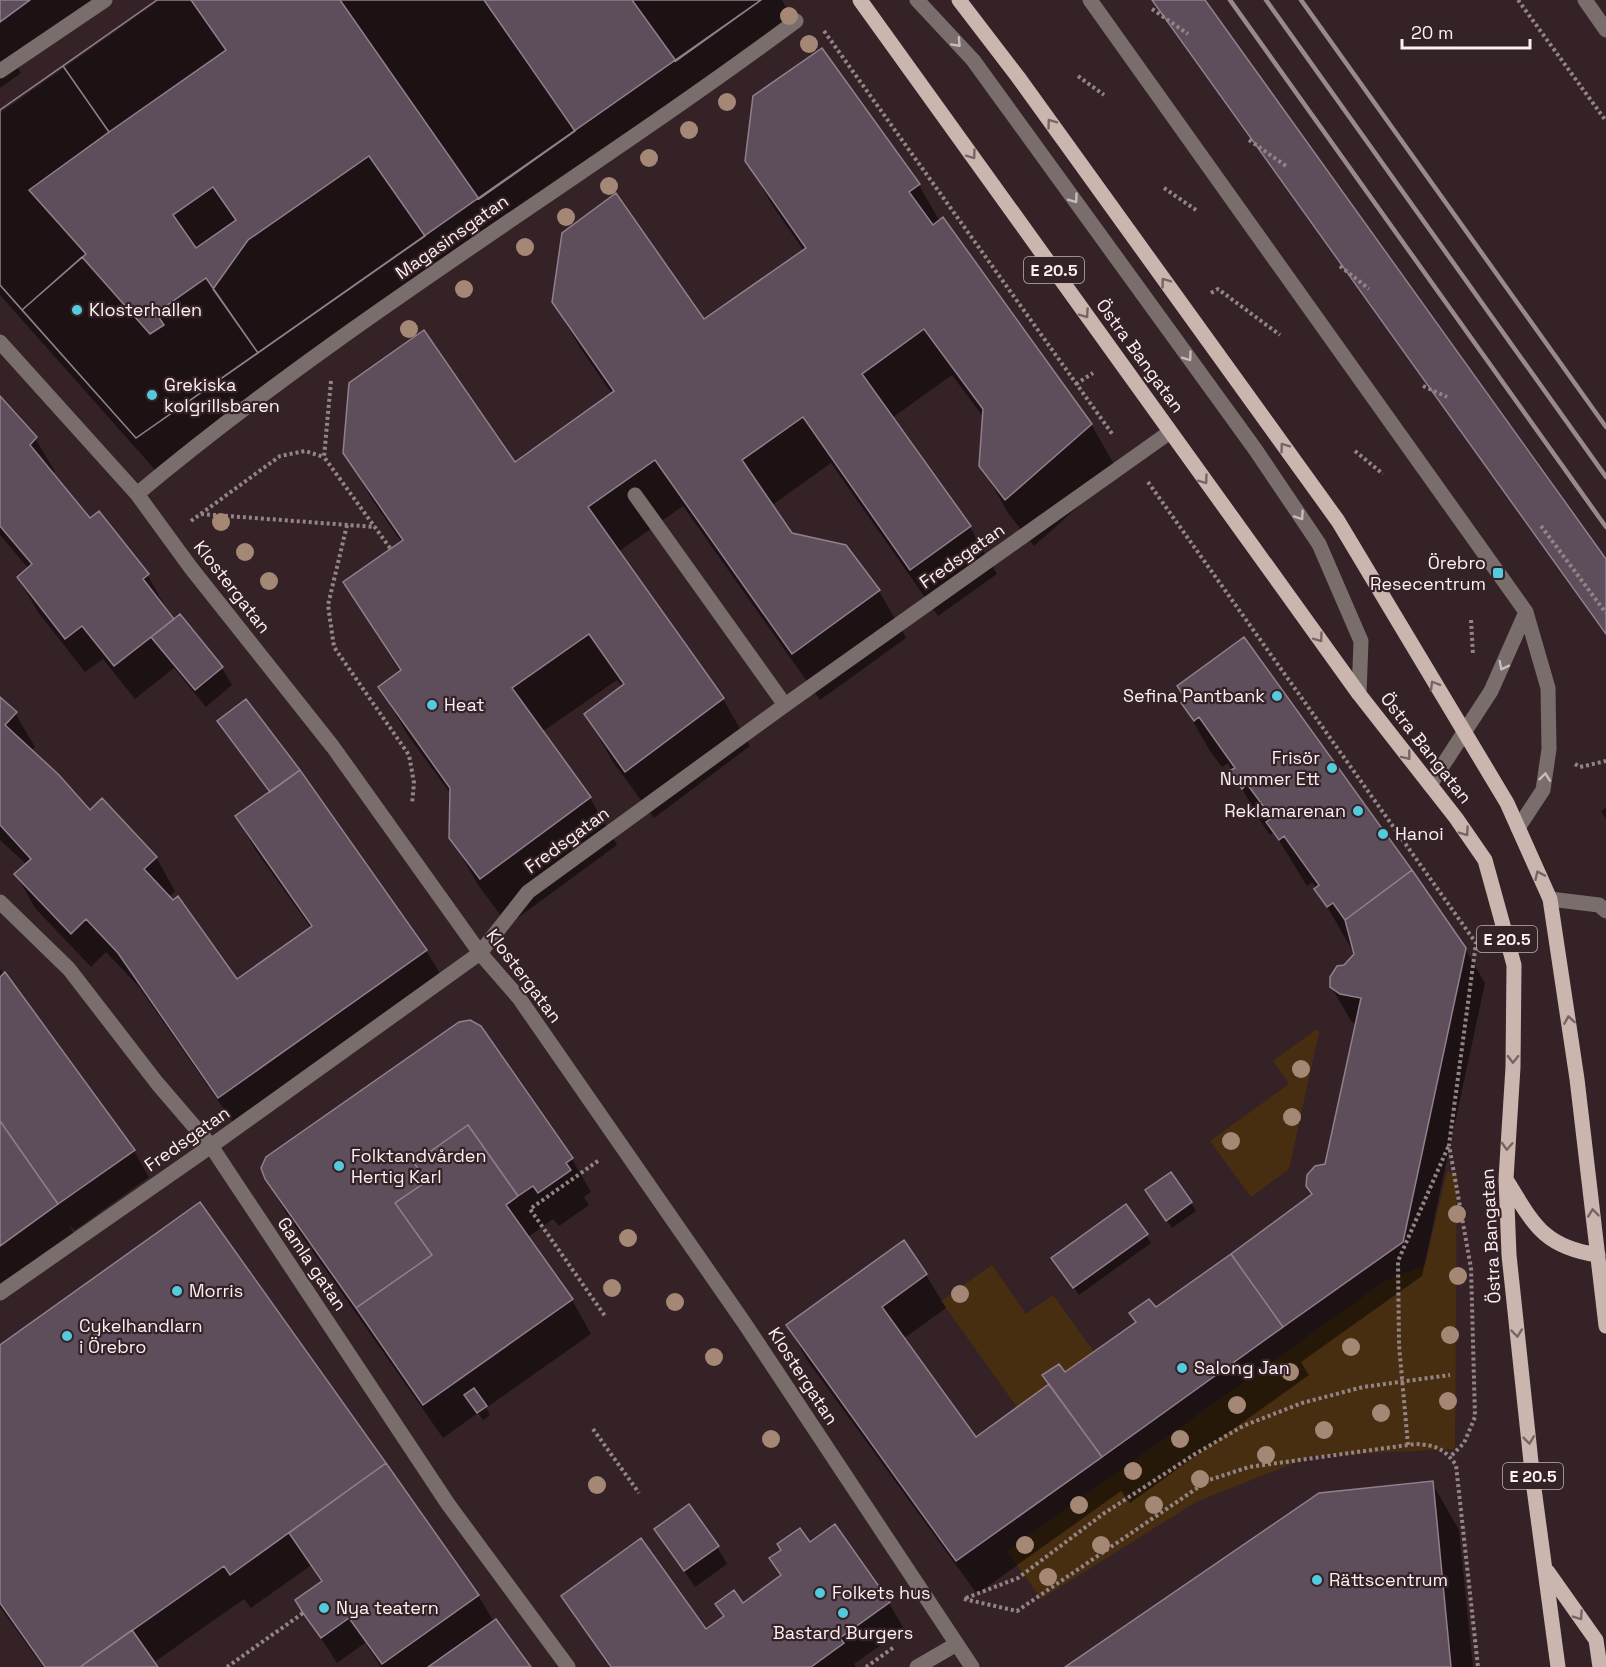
<svg xmlns="http://www.w3.org/2000/svg" width="1606" height="1667" viewBox="0 0 1606 1667" font-family="'Space Grotesk',sans-serif">
<style>
.green{fill:#482e10}
.shadow{fill:#0007}
.building{fill:#5e4d5a;stroke:#917f8d;stroke-width:1.5;fill-rule:evenodd}
.lines{fill:none;stroke-linecap:round;stroke-linejoin:round}
.path{stroke:#948487;stroke-width:4;stroke-dasharray:3 3;stroke-linecap:butt}
.service{stroke:#796e6c;stroke-width:15}
.pedestrian{stroke:#796e6c;stroke-width:15}
.minor{stroke:#796e6c;stroke-width:15}
.primary{stroke:#cab5af;stroke-width:15}
.rail{stroke:#99898c;stroke-width:4.5}
.tree{fill:#a48774}
.oneway{stroke:#c8bbbc}
.oneway2{stroke:#786464}
.poi-dot{fill:#54cade;stroke:#352226;stroke-width:2}
.labels{text-anchor:middle;stroke-width:4.5;stroke-linejoin:round;paint-order:stroke}
.shield{fill:#352226;stroke:#c1b2b5;stroke-width:1.5}
.shield-label{font-size:16px;font-weight:bold;fill:#fdeff2}
.street-label{font-size:18px;fill:#fdeff2;stroke:#352226}
.poi-label{font-size:18px;fill:#fdeff2;stroke:#352226;text-anchor:start}
</style>
<rect width="100%" height="100%" fill="#352226"/>
<path class="green" d="M1317 1029 1319 1032 1289 1169 1251 1197 1210 1141 1289 1084 1273 1061Z
M1447 1172H1457L1455 1449 1312 1456 1196 1502 1041 1599 1007 1551 1385 1281 1425 1265Z
M992 1265 1026 1314 1053 1295 1094 1352 1065 1372 1059 1364 1043 1375 1049 1384 1017 1407 941 1301Z"/>
<path class="shadow" d="M0 0H97L13 60 21 73 0 88Z
M160 0H782L795 23 157 472 0 295V113Z
M821 50 919 185 940 222 1091 424 1118 471 1034 546 1008 513 981 465 984 418 952 375 892 418 970 527 997 574 938 616 831 463 771 506 791 534 845 546 879 591 906 638 820 700 683 506 618 552 723 699 750 746 654 818 613 762 586 715 623 687 617 680 542 732 590 798 617 845 508 925 478 885 451 838 452 796 407 734 380 687 400 672 345 583 402 543 373 501 345 453 514 464 612 394 581 349 553 302 704 322 804 251 774 208 747 161Z
M0 398 35 438 55 472 52 475 89 520 147 574 173 621 180 616 222 668 232 685 206 707 174 668 135 699 103 659 85 672 38 612 18 578 29 569 0 535Z
M1244 640 1465 949 1485 983 1422 1276 1301 1362 1309 1375 1130 1503 1121 1491 977 1594 807 1360 788 1326 926 1275 946 1308 903 1339 976 1439 1313 1195 1326 1165 1357 1025 1351 1021 1331 986 1355 955 1317 889 1312 882 1307 886 1274 832 1270 835 1259 819 1228 763 1222 767 1210 751 1183 704Z
M0 699 15 713 35 747 31 751 90 812 156 857 175 891 169 897 237 981 311 928 256 851 237 817 270 793 219 721 426 950 446 984 239 1131 139 987 106 952 91 967 35 908 16 874 27 865 0 840Z
M1606 808V819L1601 811Z
M0 969 134 1151 149 1177 75 1230 69 1226 77 1239 0 1294Z
M572 1159 591 1192 584 1197 589 1205 559 1226 553 1219 528 1237 572 1300 591 1334 486 1408 490 1415 483 1420 478 1413 443 1438 286 1213 266 1178Z
M1151 1199 1191 1203 1196 1211 1172 1228Z
M200 1204 478 1595 494 1622 529 1667H381L365 1643 337 1663 297 1601 322 1583 310 1566 251 1608 244 1599 153 1663 156 1667H43L0 1607V1347Z
M1146 1235 1151 1243 1079 1295 1058 1267Z
M1432 1483 1459 1530 1473 1667H1067Z
M656 1530 717 1547 727 1564 695 1587Z
M810 1544 889 1603 904 1629 854 1664 856 1667H609L563 1597 705 1631 725 1617 717 1604 743 1605 782 1577 771 1558 783 1550Z"/>
<path class="building" d="M0 0H30L0 22Z
M157 0H761L136 438 0 285V110ZM213 187 236 220 196 248 173 215Z
M157 0H191L226 50 109 132 63 66Z
M340 0H484L575 131 479 199Z
M632 0H761L676 61Z
M1152 0H1205L1606 559V634Z
M822 48 920 184 909 192 933 225 943 217 1092 424 1005 500 979 466 983 409 924 329 862 374 971 526 910 570 803 417 742 460 792 533 846 545 880 590 792 654 655 460 588 507 724 698 625 772 584 714 624 684 589 634 512 688 591 797 480 879 449 838 450 788 378 687 401 670 343 582 403 540 343 453 349 383 424 330 515 462 614 391 552 302 562 233 616 193 704 319 806 248 745 161 753 96Z
M63 66 109 132 29 190 86 254 22 310 0 285V110Z
M369 156 425 236 258 353 213 289 248 240Z
M82 257 150 334 164 325 156 313 206 278 258 353 136 438 22 310Z
M0 396 37 437 30 445 90 518 99 511 149 574 143 579 174 619 114 666 82 626 65 639 17 577 32 564 0 526Z
M180 614 223 667 195 690 151 637Z
M1244 637 1412 870 1345 920 1333 903 1327 907 1314 889 1319 885 1284 836 1279 840 1266 822 1272 818 1247 784 1242 789 1229 771 1235 768 1199 717 1194 721 1181 703 1186 699 1177 686Z
M0 697 17 712 5 725 59 775 90 810 102 798 157 857 144 869 173 900 178 896 237 979 312 926 235 816 300 770 427 950 218 1098 118 953 86 919 71 934 14 874 31 859 0 825Z
M246 699 300 770 270 792 217 721Z
M1412 870 1466 948 1403 1242 1283 1327 1231 1254 1312 1194 1306 1186 1307 1175 1315 1166 1325 1164 1361 998 1340 994 1330 987V977L1337 966 1344 965 1354 954 1345 920Z
M5 972 135 1150 58 1204 0 1121V977Z
M470 1020 481 1026 573 1158 566 1163 571 1170 538 1193 533 1186 518 1196 468 1125 414 1163 427 1181 395 1203 432 1255 356 1308 265 1179 261 1168 266 1157 459 1022Z
M0 1121 58 1204 0 1246Z
M468 1125 518 1196 506 1205 573 1299 423 1405 356 1308 432 1255 395 1203 427 1181 414 1163Z
M1171 1172 1192 1202 1166 1221 1145 1190Z
M200 1202 386 1463 230 1575 224 1566 80 1667H45L0 1603V1345Z
M1126 1204 1148 1234 1073 1288 1051 1258Z
M904 1240 927 1274 882 1307 976 1437 1049 1384 1102 1457 956 1561 786 1325Z
M1231 1254 1283 1327 1102 1457 1042 1375 1059 1364 1065 1372 1136 1322 1129 1313 1149 1299 1156 1307Z
M474 1388 487 1406 477 1413 464 1395Z
M386 1463 479 1595 382 1664 349 1618 321 1638 303 1613 295 1600 322 1581 289 1533Z
M1433 1481 1451 1667H1065L1319 1493Z
M689 1504 719 1546 684 1571 654 1529Z
M835 1524 890 1602 840 1638 844 1643 811 1667H611L561 1596 641 1538 706 1629 724 1616 715 1604 734 1590 743 1603 781 1575 769 1558 781 1550 777 1544 800 1528 810 1542Z
M496 1619 531 1667H428Z
M132 1630 158 1667H80Z"/>
<g class="lines">
<path class="path" d="M1518 0 1606 121
M1152 9 1188 34
M824 31 1113 435
M1078 76 1104 95
M1249 140 1286 166
M1164 188 1196 210
M1340 266 1369 289
M1211 293 1218 289 1280 335
M331 381 324 457 390 548
M1076 384 1093 373
M1423 386 1447 397
M1355 451 1383 474
M1148 482 1476 943 1449 1145 1471 1268 1475 1417 1464 1443 1450 1457
M201 514 375 527
M191 521 280 456 305 451 324 457
M347 525 328 605 334 647 409 755 414 783 412 804
M1541 526 1606 613
M1471 620 1473 655
M1575 764 1580 767 1606 761
M598 1161 530 1209 605 1316
M593 1429 639 1493
M1408 1445 1399 1345 1398 1261 1449 1145
M966 1598 1018 1578 1103 1514 1195 1454 1243 1426 1302 1403 1363 1387 1450 1375
M964 1599 1017 1611 1209 1480 1249 1467 1415 1444C1435 1445 1444 1448 1456 1465L1478 1667
M227 1667 303 1613
M866 1667 893 1648"/>
<path class="service" d="M917 0 973 60 1255 449 1319 544 1361 641 1359 694
M1090 0 1526 612 1548 688 1549 749 1543 790 1518 828
M635 495 785 705
M1430 785 1491 691 1526 612
M1550 899 1599 905 1606 911"/>
<path class="pedestrian" d="M0 902 69 969 157 1083 211 1146"/>
<path class="minor" d="M1585 0 1606 30
M0 71 105 0
M0 342 137 494 191 568 333 747 480 953 519 998 745 1324 972 1667
M137 494C345 320 579 182 796 21
M211 1146 448 1504 568 1667
M0 1293 211 1146 480 953 528 892 785 705 1170 432
M917 1667 955 1645"/>
<path class="primary" d="M860 0 1359 694 1456 818 1485 860 1514 965 1513 1067 1506 1179 1509 1255 1533 1481 1558 1667
M959 0 1018 77 1338 521 1507 803 1550 899 1577 1079 1606 1326
M1507 1181C1534 1225 1544 1247 1598 1255
M1548 1572 1596 1640 1600 1667"/>
<path class="rail" d="M1230 0 1606 527
M1266 0 1606 477
M1301 0 1606 427"/>
</g>
<g class="tree">
<circle cx="789" cy="16" r="9"/>
<circle cx="809" cy="44" r="9"/>
<circle cx="727" cy="102" r="9"/>
<circle cx="689" cy="130" r="9"/>
<circle cx="649" cy="158" r="9"/>
<circle cx="609" cy="186" r="9"/>
<circle cx="566" cy="217" r="9"/>
<circle cx="525" cy="247" r="9"/>
<circle cx="464" cy="289" r="9"/>
<circle cx="409" cy="329" r="9"/>
<circle cx="221" cy="522" r="9"/>
<circle cx="245" cy="552" r="9"/>
<circle cx="269" cy="581" r="9"/>
<circle cx="1301" cy="1069" r="9"/>
<circle cx="1292" cy="1117" r="9"/>
<circle cx="1231" cy="1141" r="9"/>
<circle cx="1457" cy="1214" r="9"/>
<circle cx="628" cy="1238" r="9"/>
<circle cx="1458" cy="1276" r="9"/>
<circle cx="612" cy="1288" r="9"/>
<circle cx="960" cy="1294" r="9"/>
<circle cx="675" cy="1302" r="9"/>
<circle cx="1450" cy="1335" r="9"/>
<circle cx="1351" cy="1347" r="9"/>
<circle cx="714" cy="1357" r="9"/>
<circle cx="1290" cy="1372" r="9"/>
<circle cx="1448" cy="1401" r="9"/>
<circle cx="1237" cy="1405" r="9"/>
<circle cx="1381" cy="1413" r="9"/>
<circle cx="1324" cy="1430" r="9"/>
<circle cx="771" cy="1439" r="9"/>
<circle cx="1180" cy="1439" r="9"/>
<circle cx="1266" cy="1455" r="9"/>
<circle cx="1133" cy="1471" r="9"/>
<circle cx="1200" cy="1479" r="9"/>
<circle cx="597" cy="1485" r="9"/>
<circle cx="1079" cy="1505" r="9"/>
<circle cx="1154" cy="1505" r="9"/>
<circle cx="1025" cy="1545" r="9"/>
<circle cx="1101" cy="1545" r="9"/>
<circle cx="1048" cy="1577" r="9"/>
</g>
<defs><path id="oneway-chevron" d="M-2-3.5L2.5 0L-2 3.5" fill="none" stroke-width="1.6" stroke-linecap="round" stroke-linejoin="round" transform="scale(1.5)"/></defs>
<g class="oneway">
<use href="#oneway-chevron" transform="translate(957 43) rotate(47)"/>
<use href="#oneway-chevron" transform="translate(1074 199) rotate(54)"/>
<use href="#oneway-chevron" transform="translate(1188 357) rotate(54)"/>
<use href="#oneway-chevron" transform="translate(1300 516) rotate(56)"/>
<use href="#oneway-chevron" transform="translate(1503 666) rotate(117)"/>
<use href="#oneway-chevron" transform="translate(1545 777) rotate(-83)"/>
</g>
<g class="oneway2">
<use href="#oneway-chevron" transform="translate(1051 123) rotate(-126)"/>
<use href="#oneway-chevron" transform="translate(972 155) rotate(54)"/>
<use href="#oneway-chevron" transform="translate(1165 282) rotate(-126)"/>
<use href="#oneway-chevron" transform="translate(1085 314) rotate(55)"/>
<use href="#oneway-chevron" transform="translate(1284 447) rotate(-126)"/>
<use href="#oneway-chevron" transform="translate(1204 480) rotate(54)"/>
<use href="#oneway-chevron" transform="translate(1319 638) rotate(54)"/>
<use href="#oneway-chevron" transform="translate(1434 685) rotate(-120)"/>
<use href="#oneway-chevron" transform="translate(1407 756) rotate(52)"/>
<use href="#oneway-chevron" transform="translate(1465 832) rotate(55)"/>
<use href="#oneway-chevron" transform="translate(1539 875) rotate(-114)"/>
<use href="#oneway-chevron" transform="translate(1569 1020) rotate(-99)"/>
<use href="#oneway-chevron" transform="translate(1513 1059) rotate(91)"/>
<use href="#oneway-chevron" transform="translate(1507 1146) rotate(93)"/>
<use href="#oneway-chevron" transform="translate(1593 1213) rotate(-96)"/>
<use href="#oneway-chevron" transform="translate(1517 1333) rotate(84)"/>
<use href="#oneway-chevron" transform="translate(1529 1440) rotate(83)"/>
<use href="#oneway-chevron" transform="translate(1579 1616) rotate(55)"/>
</g>
<g class="poi-dot">
<circle cx="77" cy="310" r="6"/>
<circle cx="152" cy="395" r="6"/>
<rect x="1492" y="567" width="12" height="12" rx="3"/>
<circle cx="1277" cy="696" r="6"/>
<circle cx="432" cy="705" r="6"/>
<circle cx="1332" cy="768" r="6"/>
<circle cx="1358" cy="811" r="6"/>
<circle cx="1383" cy="834" r="6"/>
<circle cx="339" cy="1166" r="6"/>
<circle cx="177" cy="1291" r="6"/>
<circle cx="67" cy="1336" r="6"/>
<circle cx="1182" cy="1368" r="6"/>
<circle cx="1317" cy="1580" r="6"/>
<circle cx="820" cy="1593" r="6"/>
<circle cx="324" cy="1608" r="6"/>
<circle cx="843" cy="1613" r="6"/>
</g>
<g class="labels">
<g class="shield">
<rect x="1024" y="257" width="60" height="26" rx="4.5"/>
<rect x="1477" y="926" width="60" height="26" rx="4.5"/>
<rect x="1503" y="1463" width="60" height="26" rx="4.5"/>
</g>
<g class="shield-label">
<text x="1054" y="276">E 20.5</text>
<text x="1507" y="945">E 20.5</text>
<text x="1533" y="1482">E 20.5</text>
</g>
<g class="street-label">
<text transform="translate(452 237) rotate(-35)" y="6">Magasinsgatan</text>
<text transform="translate(1140 356) rotate(54)" y="6">Östra Bangatan</text>
<text transform="translate(962 556) rotate(-35)" y="6">Fredsgatan</text>
<text transform="translate(232 587) rotate(52)" y="6">Klostergatan</text>
<text transform="translate(1426 748) rotate(52)" y="6">Östra Bangatan</text>
<text transform="translate(567 840) rotate(-36)" y="6">Fredsgatan</text>
<text transform="translate(524 976) rotate(53)" y="6">Klostergatan</text>
<text transform="translate(187 1139) rotate(-35)" y="6">Fredsgatan</text>
<text transform="translate(1491 1236) rotate(-93)" y="6">Östra Bangatan</text>
<text transform="translate(312 1264) rotate(56)" y="6">Gamla gatan</text>
<text transform="translate(803 1376) rotate(57)" y="6">Klostergatan</text>
</g>
<g class="poi-label">
<text x="89" y="316">Klosterhallen</text>
<text x="164" y="391">Grekiska<tspan x="164" dy="21">kolgrillsbaren</tspan></text>
<text x="1486" y="569" text-anchor="end">Örebro<tspan x="1486" dy="21">Resecentrum</tspan></text>
<text x="1265" y="702" text-anchor="end">Sefina Pantbank</text>
<text x="444" y="711">Heat</text>
<text x="1320" y="764" text-anchor="end">Frisör<tspan x="1320" dy="21">Nummer Ett</tspan></text>
<text x="1346" y="817" text-anchor="end">Reklamarenan</text>
<text x="1395" y="840">Hanoi</text>
<text x="351" y="1162">Folktandvården<tspan x="351" dy="21">Hertig Karl</tspan></text>
<text x="189" y="1297">Morris</text>
<text x="79" y="1332">Cykelhandlarn<tspan x="79" dy="21">i Örebro</tspan></text>
<text x="1194" y="1374">Salong Jan</text>
<text x="1329" y="1586">Rättscentrum</text>
<text x="832" y="1599">Folkets hus</text>
<text x="336" y="1614">Nya teatern</text>
<text x="843" y="1639" text-anchor="middle">Bastard Burgers</text>
</g>
</g>
<path d="M1402 39v9h128v-9" fill="none" stroke="#fdeff2" stroke-width="3"/>
<text x="1411" y="39" font-size="18" fill="#fdeff2" stroke="#352226" stroke-width="4.5" paint-order="stroke">20 m</text>
</svg>
